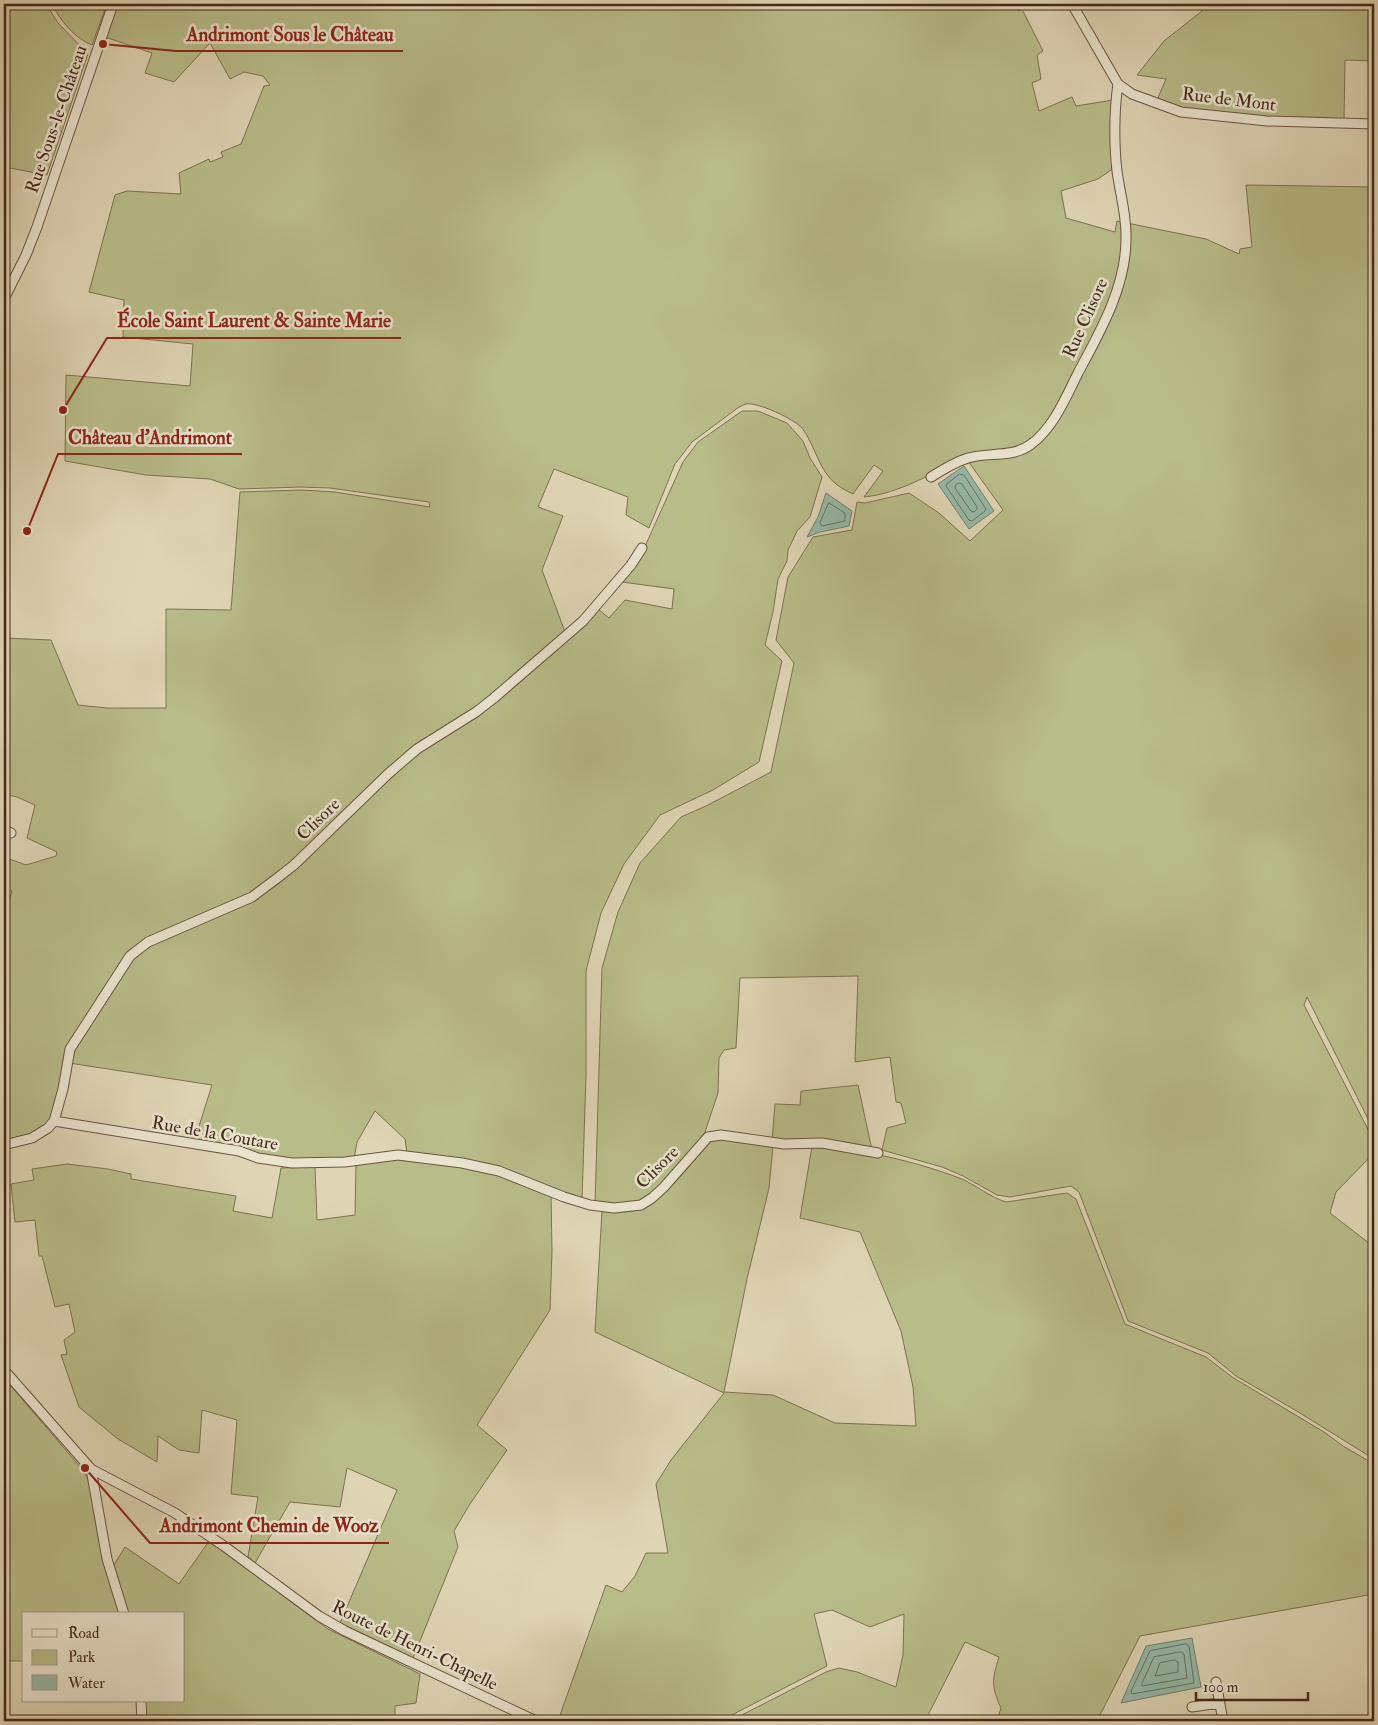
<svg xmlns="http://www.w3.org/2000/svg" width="1378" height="1725" viewBox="0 0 1378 1725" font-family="'IM FELL Double Pica',serif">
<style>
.green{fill:#b8bc89;stroke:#7e7250}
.water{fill:#95b9a8;stroke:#757f6e}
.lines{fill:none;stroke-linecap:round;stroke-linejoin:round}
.shore{stroke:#6c7160;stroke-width:1}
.minor-casing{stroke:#6b543f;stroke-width:11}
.minor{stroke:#eae4cf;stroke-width:9}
.labels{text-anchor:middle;stroke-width:5;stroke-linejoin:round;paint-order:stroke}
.street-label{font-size:18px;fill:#442918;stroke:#eae4cf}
.leader{fill:none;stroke:#8f2418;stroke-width:2}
.callout-dot{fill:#8f2418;stroke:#eae4cf;stroke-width:2}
.callout-label{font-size:19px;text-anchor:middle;font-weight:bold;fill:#8f2418;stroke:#eae4cf;stroke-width:5;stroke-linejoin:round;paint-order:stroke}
</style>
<rect width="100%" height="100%" fill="#dfd5b5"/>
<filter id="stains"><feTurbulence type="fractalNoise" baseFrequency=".004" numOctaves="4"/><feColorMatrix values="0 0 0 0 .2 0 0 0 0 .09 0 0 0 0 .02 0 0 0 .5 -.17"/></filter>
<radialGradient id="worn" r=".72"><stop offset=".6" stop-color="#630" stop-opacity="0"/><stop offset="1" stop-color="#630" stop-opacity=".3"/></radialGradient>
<path class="green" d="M4 4H46L58 23 88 54 47 175 4 167Z
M52 4H107L92 45C74 38 60 20 52 4Z
M116 4H1014L1018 11 1022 9 1043 51 1037 55 1041 79 1032 83 1039 111 1072 97 1076 106 1113 100 1114 168 1098 179 1061 191 1066 218 1115 232 1117 221 1206 239 1239 254 1240 249 1252 247 1246 185 1374 187V1131L1307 997 1304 1005 1374 1141V1153L1336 1192 1330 1213 1374 1247V1459L1295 1410 1236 1376 1208 1353 1128 1321 1079 1192 1071 1186 1010 1197 997 1195 963 1176 942 1167 882 1150 887 1128 906 1123 901 1103 896 1102 890 1057 855 1062 858 976 740 978 736 1048 724 1050 719 1058 718 1093 703 1138 665 1182 640 1203 623 1205 595 1204 602 968 618 912 640 863 681 817 706 806 771 772 794 663 776 640 788 577 813 537 852 530 857 502 865 503 909 493 939 513 970 541 1003 510 968 461 963 459C932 473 898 494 864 497L883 471 874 465 853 494C847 491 841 488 836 484 819 471 815 445 802 428 794 419 758 402 746 404 744 405 741 406 739 407L692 442 675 464 649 528 626 515 628 497 554 469 538 507 563 516 542 570 565 632 475 709 421 742 286 868 259 889 150 937 129 950 103 994 70 1043 54 1115 38 1134 4 1143V899L9 901 12 891 4 888V857L26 865 56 856 57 852 27 838 35 805 17 797 4 794V638L51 640 78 705 107 708H166V609L231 610 240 492 302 490 335 492 430 507 429 502 330 488 300 487 239 489 210 479 146 475 65 461 66 375 190 386 193 344 123 337 124 300 89 292 115 195 127 191 181 194 179 173 209 159 210 162 223 157 221 152 241 144 264 86 270 85 263 76 244 72 230 79 210 43 174 82 145 73 152 53 105 37Z
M1196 4H1374V61L1345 60 1344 120C1282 119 1216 120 1157 100L1166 79 1137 75 1164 41 1202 11Z
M742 411H758L787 423 803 441 810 458 822 477 810 517 797 531 788 550 787 561 778 579 773 612 765 645 782 661 759 762 713 790 660 815 624 864 601 913 586 971V1075L582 1200 494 1166 407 1153 405 1139 375 1111 357 1142 354 1159H283L227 1146 194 1142 212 1085 69 1063 80 1036 139 949 240 907 424 747 477 714 598 609 609 618 625 600 672 609 674 589 622 582 642 553 683 462 698 442Z
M858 1085 872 1150 772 1141 775 1104 800 1105 801 1091Z
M713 1138 773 1146 769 1188 747 1279 724 1392 773 1395 835 1423 916 1426 913 1387 901 1331 860 1232 800 1218 812 1146C862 1149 915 1161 962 1179 977 1186 990 1197 1006 1202L1067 1193 1076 1199 1125 1324 1206 1357 1232 1377 1324 1432 1343 1446 1374 1464V1594L1140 1636 1097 1721H997L1001 1708C991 1686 992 1680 999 1657L965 1642 925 1721H730L826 1672 839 1668 857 1672 896 1687 903 1655 904 1614 870 1627 832 1610 814 1614 827 1666 720 1721H558L606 1585 622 1592 635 1576 646 1553H668L656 1484 671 1460 724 1393 595 1332 602 1211C613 1212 625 1213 637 1210 664 1202 694 1159 713 1138Z
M398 1158 429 1160 489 1172 551 1196 552 1251 550 1310 477 1425 507 1450 470 1504 454 1531 458 1547 413 1658 340 1623 397 1490 347 1468 340 1507 290 1502 255 1563 248 1557 258 1497 231 1494 237 1420 202 1410 199 1453 179 1450 158 1436 157 1462 118 1439 79 1407 61 1355 67 1354 64 1340 75 1332 69 1304 55 1307 42 1256H39L35 1220 15 1222 11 1184 34 1180 32 1169 67 1164 108 1169 131 1174V1179L236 1196 233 1211 272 1218 281 1168 315 1167 317 1220 355 1215 356 1163Z
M4 1378 81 1468 91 1483 121 1614H24V1661H4Z
M209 1541 328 1629 420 1674 416 1703 395 1706V1721H143L141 1701H184V1614H126L112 1568 125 1547 179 1584Z"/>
<path class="water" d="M964 466 994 511 969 529 938 484Z
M826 493 852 511 849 526 820 532 807 537 818 517Z
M1192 1638 1201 1687 1121 1703 1146 1646Z"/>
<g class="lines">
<path class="shore" d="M960 474 964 475 986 509 985 511 972 521 969 520 946 486 947 484Z
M959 483 962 484 977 507V509L974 512 971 511 955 488V486Z
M829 503 845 513V521L822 526 820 523Z
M1186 1644 1189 1646 1194 1683 1132 1694 1131 1691 1150 1651Z
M1181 1652 1184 1654 1187 1678 1142 1686V1683L1154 1657Z
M1175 1660 1178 1662V1672L1155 1676 1160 1663Z"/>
<g class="minor-casing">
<path id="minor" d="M1072 4 1118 84 1132 94 1181 112 1267 121 1374 124
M4 299 26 255 37 227 113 4
M931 477C942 470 955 462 968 458 988 452 1012 458 1030 445 1053 429 1066 397 1078 373 1100 332 1126 287 1126 239 1127 216 1120 194 1117 171 1114 146 1114 110 1118 84
M4 830 11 833
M54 1121 239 1151 258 1158 292 1163 345 1162 398 1155 462 1163 499 1171 564 1197 590 1205 614 1208 641 1205 652 1198 664 1187 708 1137 721 1135 784 1144 822 1143 878 1153
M4 1145 32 1138 48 1128 54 1121 63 1089 70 1049 130 956 148 942 252 897 276 879 294 865 388 774 417 749 476 712 494 698 583 621 631 565 642 548
M4 1370 91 1469 175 1513 224 1546 319 1616 345 1631 536 1721
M91 1469 107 1559 124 1614
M1216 1682 1223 1721
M141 1701 142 1721
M1192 1707 1220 1703"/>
</g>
<use href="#minor" class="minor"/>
</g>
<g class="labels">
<g class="street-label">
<text transform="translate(1229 99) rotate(7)" y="6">Rue de Mont</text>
<text transform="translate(56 119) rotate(-71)" y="6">Rue Sous-le-Château</text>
<text transform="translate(1085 318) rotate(-66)" y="6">Rue Clisore</text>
<text transform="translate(318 819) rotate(-44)" y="6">Clisore</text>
<text transform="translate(215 1133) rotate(10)" y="6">Rue de la Coutare</text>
<text transform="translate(657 1167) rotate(-45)" y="6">Clisore</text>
<text transform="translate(415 1645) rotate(26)" y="6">Route de Henri-Chapelle</text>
</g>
</g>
<path class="leader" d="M103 44L176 51H403M63 410L107 338H401M27 531L58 454H242M85 1468L150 1543H389"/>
<g class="callout-dot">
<circle cx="103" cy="44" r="5"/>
<circle cx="63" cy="410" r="5"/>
<circle cx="27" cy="531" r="5"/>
<circle cx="85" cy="1468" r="5"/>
</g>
<g class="callout-label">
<text x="290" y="41">Andrimont Sous le Château</text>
<text x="254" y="327">École Saint Laurent &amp; Sainte Marie</text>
<text x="150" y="444">Château d'Andrimont</text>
<text x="269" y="1532">Andrimont Chemin de Wooz</text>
</g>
<rect width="1378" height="1725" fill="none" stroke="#dfd5b5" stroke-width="20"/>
<rect x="5" y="5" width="1368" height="1715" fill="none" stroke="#442918" stroke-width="2.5"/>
<rect x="10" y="10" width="1358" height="1705" fill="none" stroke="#442918"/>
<rect x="22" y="1612" width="162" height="90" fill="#eae4cf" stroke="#a89986"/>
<rect x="32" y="1629" width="25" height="8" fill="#eae4cf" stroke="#a89986"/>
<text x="68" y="1638" font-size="15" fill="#442918">Road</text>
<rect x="32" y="1650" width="25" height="15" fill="#b8bc89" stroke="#a89986"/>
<text x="68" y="1662" font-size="15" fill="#442918">Park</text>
<rect x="32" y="1675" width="25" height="15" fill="#95b9a8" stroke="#a89986"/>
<text x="68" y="1688" font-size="15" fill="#442918">Water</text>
<path d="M1196 1692v8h112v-8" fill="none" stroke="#442918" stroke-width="2.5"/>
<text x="1203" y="1692" font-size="15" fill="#442918" stroke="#eae4cf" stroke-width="4" paint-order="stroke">100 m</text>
<rect width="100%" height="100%" filter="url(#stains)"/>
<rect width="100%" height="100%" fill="url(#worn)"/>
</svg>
